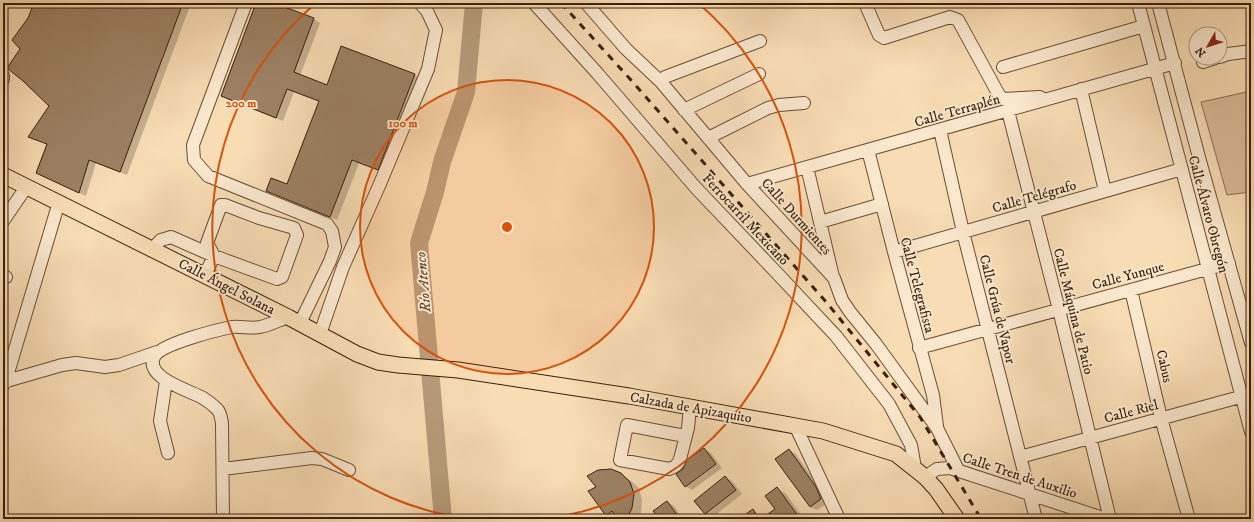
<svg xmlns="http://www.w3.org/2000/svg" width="1254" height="522" viewBox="0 0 1254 522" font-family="'IM FELL DW Pica',serif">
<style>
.green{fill:#d8bc98;stroke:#886e52}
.shadow{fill:#0003}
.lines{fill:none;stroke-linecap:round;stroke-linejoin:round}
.river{stroke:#b79c7b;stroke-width:18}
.building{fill:#9c8164;stroke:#391f0d}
.minor-casing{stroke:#694e37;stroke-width:14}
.major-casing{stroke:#391f0d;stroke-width:17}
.minor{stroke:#fae8ce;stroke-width:12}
.major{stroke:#f8dcb4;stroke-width:15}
.rail{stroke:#391f0d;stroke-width:3;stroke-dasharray:7 7;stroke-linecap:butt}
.ring{fill:none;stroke:#d6530c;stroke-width:2}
.labels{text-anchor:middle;stroke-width:3.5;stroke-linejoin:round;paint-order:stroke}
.street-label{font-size:14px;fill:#391f0d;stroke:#fae8ce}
.water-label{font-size:15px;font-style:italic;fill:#654b34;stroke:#fae8ce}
.centre{fill:#d6530c;stroke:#fae8ce;stroke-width:2}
.ring-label{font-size:12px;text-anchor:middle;font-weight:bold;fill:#d6530c;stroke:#fae8ce;stroke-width:3.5;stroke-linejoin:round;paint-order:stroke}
</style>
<rect width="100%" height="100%" fill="#f8dcb4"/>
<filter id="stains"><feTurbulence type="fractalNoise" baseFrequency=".005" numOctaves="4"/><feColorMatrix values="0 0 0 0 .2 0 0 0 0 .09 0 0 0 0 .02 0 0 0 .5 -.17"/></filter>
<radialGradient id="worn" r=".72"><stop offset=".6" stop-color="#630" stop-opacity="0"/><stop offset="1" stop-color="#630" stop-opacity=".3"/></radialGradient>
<path class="green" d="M1251 91V192L1227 195 1201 102Z"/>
<path class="shadow" d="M29 3H191L127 175 96 163 86 196 44 177 48 145 30 136 50 106 22 49 29 19 33 7Z
M257 3H271L314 19 320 23 300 76 327 86 342 47 415 75 422 79 384 173 359 163 337 220 267 191 288 185 319 102 294 92 283 121 229 100 222 96Z
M704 449 711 453 722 468 692 490 685 486Z
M789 450 796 454 822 492 828 503 817 510 810 507Z
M621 474 630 480 639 488 642 500 641 514 638 519H613L607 516 590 491Z
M725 477 732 481 742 494 713 517 706 514 696 501Z
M777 488 786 494 804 519H741L753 511 763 518 776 509Z
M667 502 674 506 683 519H660Z"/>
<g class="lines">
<path class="river" d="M443 519 419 243 435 192 442 162 466 92 474 3"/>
</g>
<path class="building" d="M34 3H183L120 172 89 160 79 193 36 173 47 144 28 137 49 106 23 81 7 68 20 49 12 40 28 18Z
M256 3H274L314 18 294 72 327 85 341 46 415 74 378 170 352 160 330 217 266 191 271 178 287 184 319 101 287 89 276 118 221 96Z
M704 448 716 464 685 487 676 474 683 469 687 460Z
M789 449 816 487 821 499 810 507 775 459Z
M611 469 621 473 630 482 634 494 632 508 629 514 623 519H617L612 511 606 516 588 491 596 487 587 476 598 470Z
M725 476 736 490 705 514 694 501Z
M777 487 798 516 800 519H761L775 509 765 496Z
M667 501 680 519H659L653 511Z
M753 509 759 519H739Z"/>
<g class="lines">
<g class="minor-casing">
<path id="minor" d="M246 3 193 145 194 160 208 176 327 224 332 231 335 247 330 261 300 323
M534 3 598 74 696 188 775 271 836 336 889 404 911 445 915 468
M586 3 626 49 661 82 747 184 834 278 842 300 850 312 876 344 937 428 958 470
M865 3 879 35 884 38 950 17 958 20 999 95 1003 99 1040 97
M1138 3 1251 432
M1158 3 1200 161 1251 343
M1220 57 1228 54 1251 51
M1203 62 1215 58
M1003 67 1144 26
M3 76V79
M661 82 665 77 760 41
M1081 89 1105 191
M684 110 759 74
M1008 111 1059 310 1110 519
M940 130 963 232 1036 519
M708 138 768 108 779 105 804 103
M868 150 894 252 933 395 937 426
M807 167 833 277
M747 184 1175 63
M3 221 27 186
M820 222 882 204
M152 249 161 240 171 237 214 256 277 279 282 277 297 235 294 228 259 218 225 205H221L207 243 214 256 205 275
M894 252 1182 169
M3 275 6 277
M1131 290 1161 418 1189 519
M320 334 343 267 379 186 428 69 436 30 427 11 420 3
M919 348 1229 263
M166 381 160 421 168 453
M3 382 62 365 76 363 105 367 119 365 157 352
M5 383 59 202
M795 425 839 519
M685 436 627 425 620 460 669 469C675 467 678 465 680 459L688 428 690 407
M1020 457 1251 394
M223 469 312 458 322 459 349 470
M925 477 937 469 950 468 1106 519
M223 519 222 423C221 419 221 413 217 409 213 405 208 401 203 398 191 391 144 378 154 357 160 344 217 330 232 327 241 326 251 329 260 327 270 325 279 320 288 317"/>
</g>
<g class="major-casing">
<path id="major" d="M3 175 288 317 357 354 378 362 398 365 458 370 629 396 823 431 896 454 925 477 936 489 957 519"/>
</g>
<use href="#minor" class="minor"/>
<use href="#major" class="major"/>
<path class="rail" d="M561 3 630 79 827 303 920 417 981 519"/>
</g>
<circle cx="507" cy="227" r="147" fill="#d6530c" fill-opacity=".12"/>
<g class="ring">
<circle cx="507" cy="227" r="147"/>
<path d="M471 519A294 294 0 0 1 316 3M698 3A294 294 0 0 1 543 519"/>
</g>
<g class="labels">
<g class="street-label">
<text transform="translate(957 110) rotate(-16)" y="5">Calle Terraplén</text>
<text transform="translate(1034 196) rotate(-16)" y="5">Calle Telégrafo</text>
<text transform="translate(1209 214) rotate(75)" y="5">Calle Álvaro Obregón</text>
<text transform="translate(797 216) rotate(48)" y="5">Calle Durmientes</text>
<text transform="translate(746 219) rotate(47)" y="5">Ferrocarril Mexicano</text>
<text transform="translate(1128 275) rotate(-15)" y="5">Calle Yunque</text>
<text transform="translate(918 285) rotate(75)" y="5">Calle Telegrafista</text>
<text transform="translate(227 286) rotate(27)" y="5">Calle Ángel Solana</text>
<text transform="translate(998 309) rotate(76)" y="5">Calle Grúa de Vapor</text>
<text transform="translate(1074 311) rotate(76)" y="5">Calle Máquina de Patio</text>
<text transform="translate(1165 366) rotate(77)" y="5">Cabus</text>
<text transform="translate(691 407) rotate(10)" y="5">Calzada de Apizaquito</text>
<text transform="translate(1131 411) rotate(-15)" y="5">Calle Riel</text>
<text transform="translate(1020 475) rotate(18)" y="5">Calle Tren de Auxilio</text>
</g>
<g class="water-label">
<text transform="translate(423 282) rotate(-95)" y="5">Río Atenco</text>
</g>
</g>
<circle cx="507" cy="227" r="6" class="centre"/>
<g class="ring-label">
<text x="241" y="107">200 m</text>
<text x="403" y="127">100 m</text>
</g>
<rect width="1254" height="522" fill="none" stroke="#f8dcb4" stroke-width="16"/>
<rect x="4" y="4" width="1246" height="514" fill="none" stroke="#391f0d" stroke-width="2"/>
<rect x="8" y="8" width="1238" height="506" fill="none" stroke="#391f0d"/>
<g transform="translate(1208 46) rotate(231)"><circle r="19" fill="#fae8ce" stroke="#ad9881"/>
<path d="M0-3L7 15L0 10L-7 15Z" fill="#8f2418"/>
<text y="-6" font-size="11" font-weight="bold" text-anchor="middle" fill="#391f0d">N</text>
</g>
<rect width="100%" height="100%" filter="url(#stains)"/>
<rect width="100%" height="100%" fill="url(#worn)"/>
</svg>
